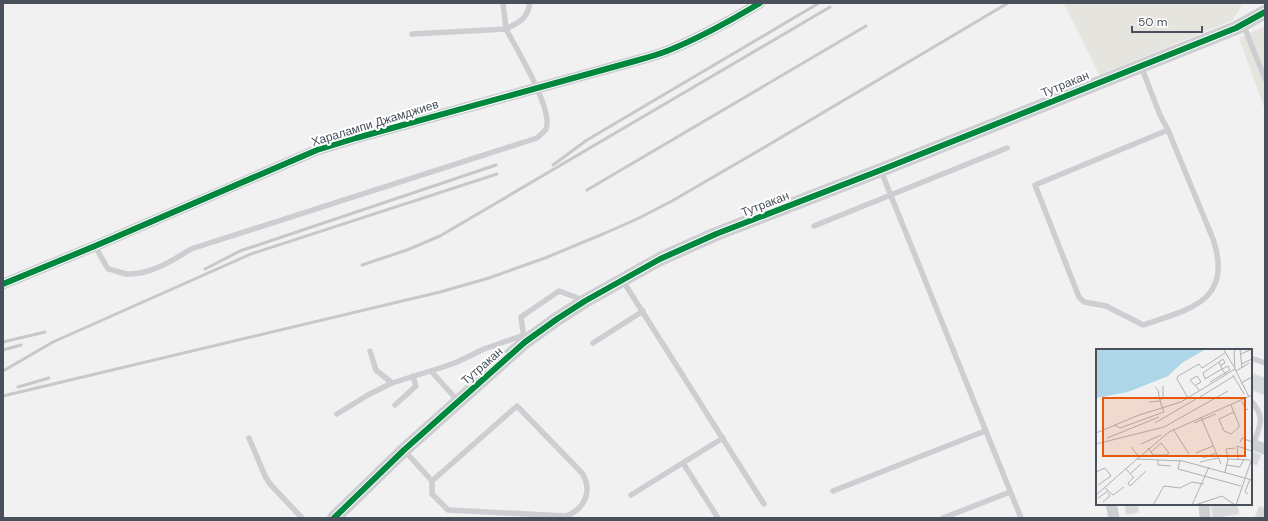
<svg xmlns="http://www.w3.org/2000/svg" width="1268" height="521" viewBox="0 0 1268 521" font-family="'DM Sans',sans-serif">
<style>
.commercial{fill:#e5e4de}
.building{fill:#d8d9db;stroke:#e2e2e3}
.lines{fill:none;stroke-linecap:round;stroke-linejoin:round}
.service{stroke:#ccced1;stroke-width:5.5}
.minor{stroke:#ccced1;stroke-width:11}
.tertiary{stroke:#ccced1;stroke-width:14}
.rail{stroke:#c6c8ca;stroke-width:3}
.cycleway-casing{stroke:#fff;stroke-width:8}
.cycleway{stroke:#00873e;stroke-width:6}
.labels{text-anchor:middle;stroke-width:4;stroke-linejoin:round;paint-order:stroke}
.street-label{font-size:12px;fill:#49505b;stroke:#fff}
.inset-road{fill:none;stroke:#aeb1b5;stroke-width:1}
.view{fill:#e8590c;fill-opacity:0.15;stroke:#e8590c;stroke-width:2}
.inset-edge{fill:none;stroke:#49505b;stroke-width:2}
</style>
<rect width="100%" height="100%" fill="#f1f1f1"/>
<path class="commercial" d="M1063 3H1243L1233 20 1099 75 1079 33Z
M1265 26V110L1239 38Z"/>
<path class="building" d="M1251 373 1265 378V395L1251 390Z
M1251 451 1261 455 1257 465 1251 463Z
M1125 504H1137L1139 512 1126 515Z
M1224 504H1237L1239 514 1213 518 1211 506Z
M1259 506 1265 508V518H1255Z"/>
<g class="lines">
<path class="service" d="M503 3 506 29C520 22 527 19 530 3
M1243 24 1265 79
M1141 66 1160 115 1168 130 1213 239C1234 301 1190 309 1143 325L1106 306 1084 302 1079 297 1035 185 1168 130
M881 171 1021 518
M814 226 1007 148
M95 246 108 269C114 270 121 273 127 274 150 275 172 261 191 249L537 138C540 135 544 132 546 129 554 110 516 48 506 29L412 34
M623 281 764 504
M524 339 521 317 559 291 583 300
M593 343 643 311
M370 351 376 370 392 383
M1251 358 1265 363
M431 371 458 401
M1251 401C1266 417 1260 426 1253 445
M395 405 416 386 413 376
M337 414 368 395 392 383 443 367 457 362 484 349 524 335
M249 438 265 476 270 484 302 518
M404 450 432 481 517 406 582 473C593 491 585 509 566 516L448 510 432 494V481
M683 463 718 518
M833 491 985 431
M631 495 723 438
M943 518 1010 492"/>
<path class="minor" d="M3 284 95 246 317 150 356 138 635 61C646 58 657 55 667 51 700 38 730 21 760 3
M1251 444 1265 449
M1111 504 1114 518
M1204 504 1205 518"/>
<path class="tertiary" d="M334 518 404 450 525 342 557 319 585 301 660 259 716 234 881 170 1236 28 1265 12"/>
<path class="rail" d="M553 165 587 140 819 3
M587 190 866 26
M362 265 407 250 440 236 830 7
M205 269 240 251 496 165
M3 342 45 332
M3 350 21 345
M3 371 53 342 251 254 497 174
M18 387 49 378
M3 396 440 292 489 278 545 258 603 234 637 219 672 201 758 151 1008 3"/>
<g class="cycleway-casing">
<path id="cycleway" d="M3 284 95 246 317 150 356 138 635 61C646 58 657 55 667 51 700 38 730 21 760 3
M334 518 404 450 525 342 557 319 585 301 660 259 716 234 881 170 1236 28 1265 12"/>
</g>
<use href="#cycleway" class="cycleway"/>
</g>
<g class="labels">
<g class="street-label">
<text transform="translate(1065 84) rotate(-22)" y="4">Тутракан</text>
<text transform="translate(375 123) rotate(-17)" y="4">Харалампи Джамджиев</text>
<text transform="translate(765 204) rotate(-21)" y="4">Тутракан</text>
<text transform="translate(482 366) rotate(-41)" y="4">Тутракан</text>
</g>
</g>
<g transform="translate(1096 349)">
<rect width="156" height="156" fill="#f1f1f1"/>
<path d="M0 0H110L86 14 72 27 32 43 0 49Z" fill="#aed6e9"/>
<path class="inset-road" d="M144 0 146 19M128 1 138 18M145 5 156 0M123 13 127 10 129 14 125 16M145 15 156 10M139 20 138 3 140 0M140 22 153 14M137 26 148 45M114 33 134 21 132 17 126 20 114 27 109 30 107 24 123 13 125 18 126 20 128 23 129 24V25L130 26M145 34 156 28M100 36 105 33 101 27 94 31 104 42M59 38 62 41 64 52 67 49V37M104 48 138 27M92 49 81 30 82 27 103 15 106 19 129 4M146 52 150 61 152 60M135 56 143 76V78L135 85 128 82 123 70 138 63M105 68 125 115M59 74 100 50M98 74 120 65M18 76 24 79 68 63 64 52 53 53M77 80 93 105M0 84 43 66 85 53 139 20 153 48M11 89 63 68M144 93 146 89 156 93M0 95 68 78 132 42M45 95 65 86M35 98 43 108M52 99 55 103 65 94 73 104 70 106H57L55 103M100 104 117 97M107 109 120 104M41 110 73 83 156 46M132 110 154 111M142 110 141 97 156 102M62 111V116L75 117M84 111 82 120 145 137M104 113 122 109M131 116 144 118 148 110M30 120 38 129M0 123 9 119 15 127 2 136M129 123 132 110 130 100 139 99M35 124 45 115M38 128 32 134 34 137 50 122M9 139 17 146 28 138M152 145 149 143 154 130M0 146 41 110 87 112 156 131M2 149 12 142M7 153 14 147 12 144M57 156 68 137 84 139 96 133 108 135M96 156 113 118M99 156 126 147 139 156M140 156 156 109"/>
<path class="view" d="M7 49H149V107H7Z"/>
<rect width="156" height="156" class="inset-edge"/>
</g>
<rect width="1268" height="521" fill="none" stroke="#49505b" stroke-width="8"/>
<path d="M1132 26v6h70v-6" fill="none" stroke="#49505b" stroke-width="2"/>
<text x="1138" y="26" font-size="12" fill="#49505b" stroke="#ffffff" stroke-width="3" paint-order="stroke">50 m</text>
</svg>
